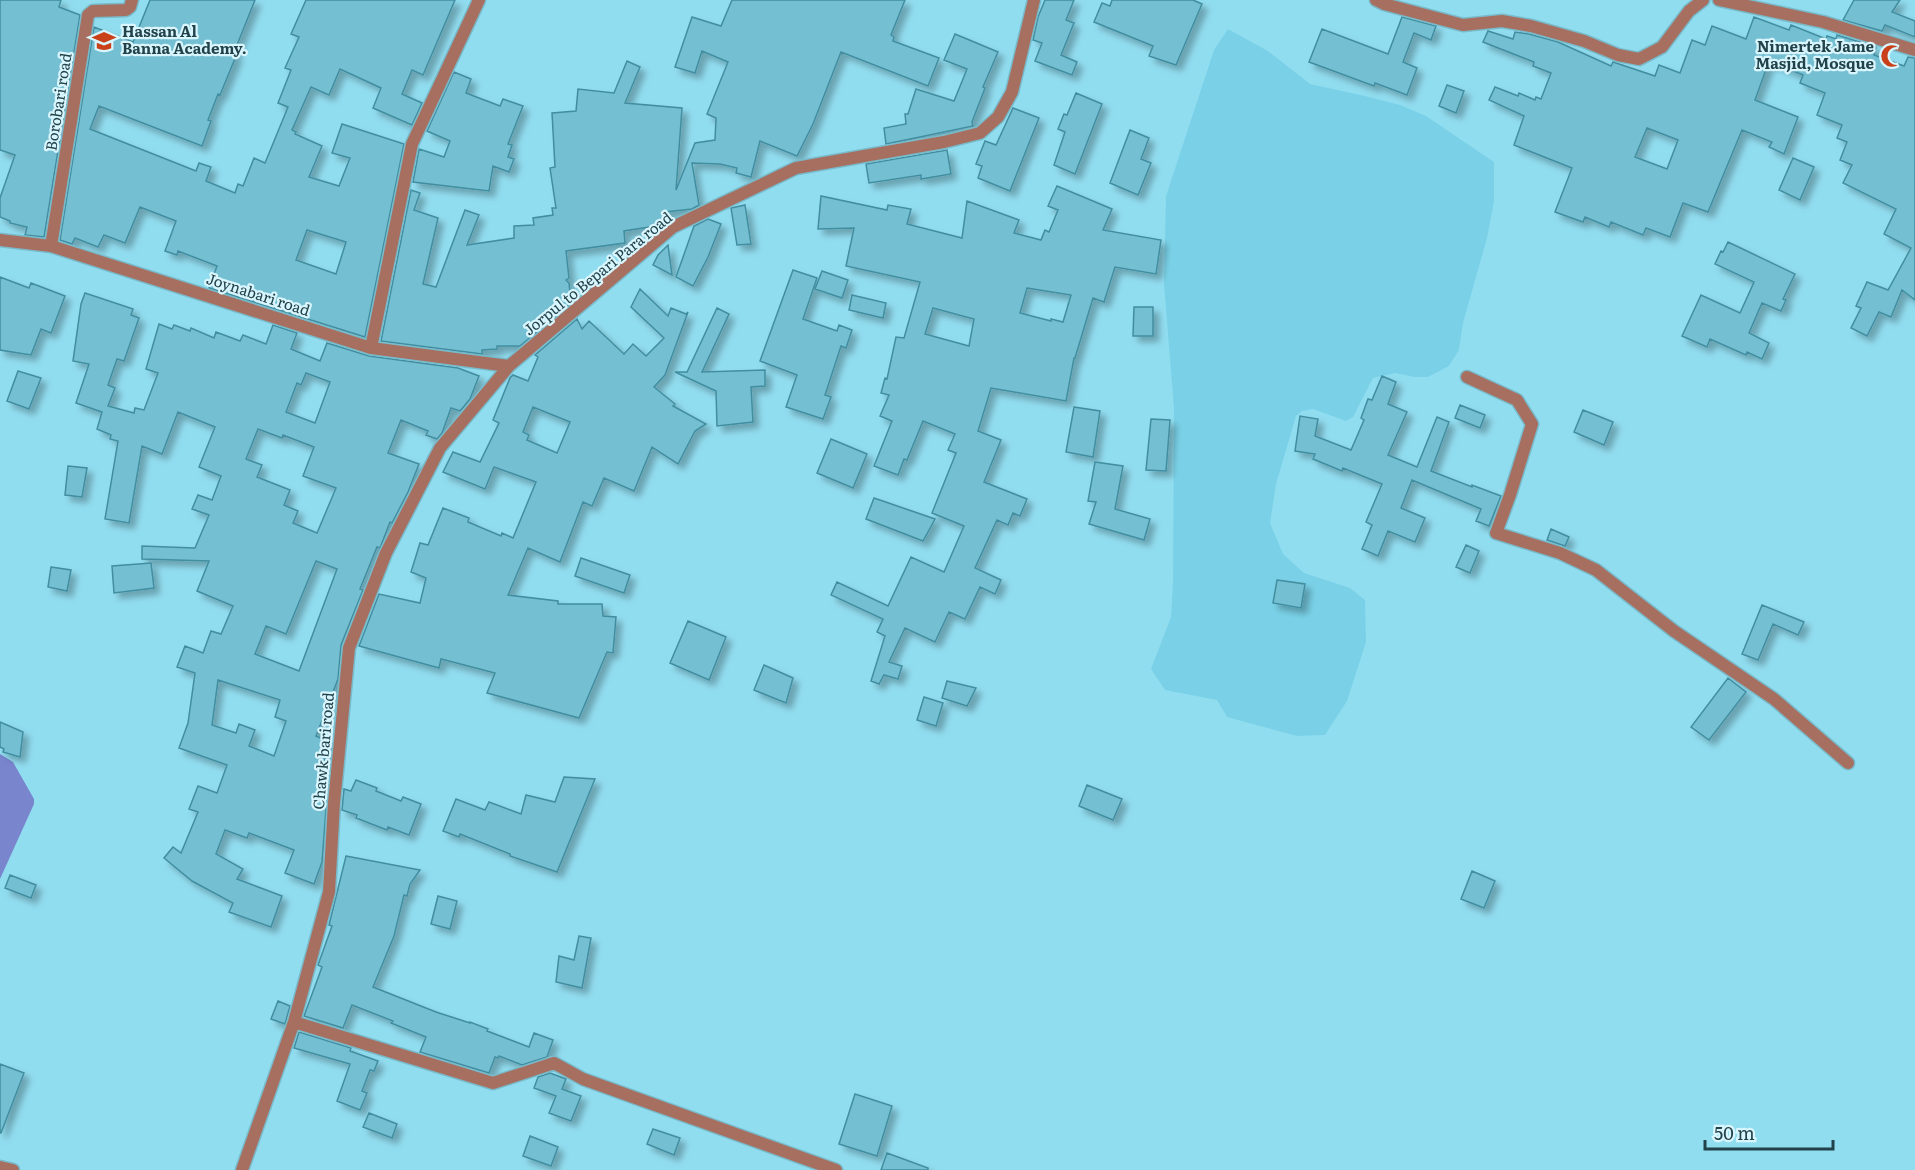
<svg xmlns="http://www.w3.org/2000/svg" width="1915" height="1170" viewBox="0 0 1915 1170" font-family="Literata,serif">
<style>
.built{fill:#7ad1e7}
.water{fill:#7985cd}
.building{fill:#74bfd2;stroke:#428ea0;stroke-width:1.5;fill-rule:evenodd;filter:url(#shadow)}
.lines{fill:none;stroke-linecap:round;stroke-linejoin:round}
.minor-casing{stroke:#79bbcb;stroke-width:15}
.minor{stroke:#a76f60;stroke-width:12}
.labels{text-anchor:middle;stroke-width:4.5;stroke-linejoin:round;paint-order:stroke}
.poi-label{font-size:15px;font-weight:bold;fill:#224249;stroke:#d9f6fe;text-anchor:start}
.street-label{font-size:15px;fill:#224249;stroke:#d9f6fe}
</style>
<defs>
<filter id="shadow"><feDropShadow dx="5.5" dy="5.5" stdDeviation="3" flood-color="#0004"/></filter>
</defs>
<rect width="100%" height="100%" fill="#91ddf0"/>
<path class="built" d="M1228 29 1268 51 1310 84 1365 96 1400 105 1426 116 1494 162V201L1487 238 1463 323 1459 350 1449 366 1428 377H1414L1395 373 1373 378 1353 417 1346 421 1313 409 1302 411 1296 416 1289 440 1276 484 1270 523 1283 554 1304 573 1350 588 1365 600 1366 642 1347 701 1325 735 1297 736 1227 717 1217 700 1165 690 1151 669 1171 617 1173 581 1174 409 1164 284 1166 196 1214 50Z"/>
<path class="water" d="M0 754 13 762 34 799V804L0 879Z"/>
<path class="building" d="M0 0H61L59 7 80 15 44 237 25 235 27 227 10 223V221L0 217V198L15 155 0 150Z
M150 0H255L233 55 236 56 220 95 218 94 208 120 211 121 202 146 99 106 90 129 196 171 199 163 211 167 206 181 235 193 238 184 243 186 254 158 265 163 288 107 278 103 291 70 285 68 299 37 291 34 306 0H455L423 75 412 70 402 94 422 103 412 125 373 108 381 88 340 69 329 95 311 87 292 130 296 132 295 134 322 146 309 177 339 186 350 158 332 153 342 124 404 144 365 337 209 288 217 266 178 251 177 255 165 251 176 221 140 207 125 243 104 235 98 247 75 238 72 244 60 240 94 27 133 42ZM307 230 346 242 336 274 296 260Z
M732 0H905L891 35 894 37 893 41 939 58 928 86 841 52 813 124 797 156 760 141 751 177 736 173 737 168 720 164 692 163 699 205 692 209 665 212 666 222 662 225 624 231 625 243 566 251 569 278 566 280 569 283 571 303 520 346H497V349L482 350V354L381 341 411 190 420 193 414 210 438 218 423 284 436 287 465 210 479 215 467 245 514 238V226L534 225 533 218 553 215 552 208H556L550 168 555 167 552 113 576 111 578 89 614 93 627 61 640 67 625 103 682 108 676 190 695 143 715 140 716 118 707 114 728 62 702 51 695 73 675 67 692 17 721 26Z
M1045 0H1074L1066 20 1074 23 1061 55 1077 62 1072 75 1035 61 1042 43 1033 40 1038 17Z
M1112 0H1193L1202 4 1176 65 1149 56 1153 46 1094 22 1102 3 1110 6Z
M1854 0H1900L1892 12 1915 21V37L1885 25 1882 31 1843 20Z
M1402 17 1436 26 1431 40 1414 33 1403 62 1417 68 1407 95 1375 83 1374 86 1309 62 1322 29 1388 54Z
M1754 17 1789 30 1791 25 1826 39 1827 36 1836 39 1837 35 1876 47 1874 55 1904 66 1908 57 1915 58V300L1902 290 1891 317 1879 312 1867 336 1851 328 1861 308 1856 306 1867 282 1888 290 1911 248 1884 234 1896 209 1843 183 1852 165 1840 160 1847 142 1837 138 1842 125 1817 115 1825 93 1800 83 1803 75 1769 61 1755 100 1798 117 1784 154 1769 147 1772 142 1742 130 1708 212 1683 203 1670 237 1646 228 1643 235 1611 222 1609 227 1585 217 1583 222 1555 212 1572 168 1514 145 1524 116 1489 100 1495 87 1518 96 1519 93 1535 100 1536 97 1541 99 1551 73 1533 66 1534 62 1483 42 1488 31 1513 39 1515 32 1529 34 1558 42 1611 66 1613 62 1655 76 1659 65 1680 73 1692 40 1705 45 1712 26 1746 39ZM1647 128 1678 140 1667 169 1635 157Z
M955 34 998 52 983 87 985 88 972 122 973 126 886 144 884 128 906 124 905 114H908L916 89 954 101 967 69 944 60Z
M454 72 471 79 466 93 500 106 503 99 523 106 508 144 512 145 508 157 514 159 509 172 493 166 489 191 413 182 419 149 444 157 450 141 427 131Z
M1447 85 1464 91 1456 113 1439 106Z
M1076 93 1102 104 1075 174 1054 165 1065 132 1058 129 1064 114 1067 115Z
M1013 108 1039 118 1010 191 978 178 982 166 976 164 985 141 996 145Z
M1130 130 1149 138 1141 159 1151 163 1138 195 1110 183Z
M947 150 951 174 921 179V175L869 183 866 164Z
M1793 158 1814 167 1800 200 1779 190Z
M1057 186 1112 209 1103 230 1161 240 1156 274 1115 267 1104 302 1093 298 1075 358H1074L1066 401 991 388 978 431 1001 440 984 482 1027 499 1020 516 1013 513 1008 525 997 520 975 568 1001 580 995 594 980 587 965 619 949 612 935 642 905 628 889 662 902 666 898 679 884 675 879 684 871 681 885 636 877 632 883 619 831 595 837 582 888 606 911 557 944 572 964 526 932 513 956 453 948 450 955 434 923 421 907 460 904 459 898 475 874 466 892 421 880 416 889 395 881 393 885 378 887 379 896 337 904 338 920 282 846 266 854 228 818 229 821 196 887 210 888 205 911 209 907 224 962 238 967 201 1019 220 1014 233 1041 240 1045 230 1049 232 1058 210 1048 206ZM1027 288 1071 295 1063 322 1051 319V321L1020 313ZM933 308 974 319 969 346 925 334Z
M745 205 751 244 737 245 731 208Z
M708 219 721 224 708 257 693 286 676 277 694 226Z
M1728 242 1795 274 1783 299 1786 300 1781 311 1762 303 1749 333 1769 343 1762 359 1747 352 1746 355 1710 339 1707 347 1682 336 1701 295 1740 313 1754 282 1715 264 1721 251 1723 252Z
M668 245 672 275 653 265 658 255Z
M793 270 817 278 803 319 837 331 839 325 852 330 846 348 841 346 825 395 831 397 823 419 786 407 797 375 760 361Z
M822 271 848 280 842 298 815 289Z
M0 277 29 288 31 283 65 296 51 333 41 329 31 355 0 350Z
M640 289 668 316 671 308 686 314 688 312 665 375 654 387 675 404 673 406 706 424 695 431 678 464 652 447 634 491 604 478 592 506 583 502 560 562 528 548 508 595 558 601V604H602L603 616 616 617 613 653 607 652 579 718 487 693 495 673 441 659 439 668 359 646 379 594 420 603 426 578 411 572 420 543 428 545 443 508 469 518 468 522 501 536 502 533 513 538 536 482 494 467 485 489 443 472 453 452 480 462 499 423 493 420 510 378 513 375 528 381 538 357 535 355 577 319 582 329 589 321 624 354 633 344 646 356 664 338 631 307ZM533 407 570 422 557 453 527 440 529 435 523 432Z
M85 293 133 309 131 315 139 318 124 361 117 359 108 385 115 388 108 406 134 413 135 408 144 410 158 373 146 369 159 324 172 329 174 325 190 331 191 328 214 338 216 332 240 341 243 335 266 344 273 325 297 333 291 349 320 361 327 343 369 356 458 368 479 376 470 399 460 411 451 408 442 433 437 439 426 435 428 431 401 420 388 453 419 464 408 492 392 523 390 522 380 548 377 547 360 589 363 590 341 645 338 679 316 736 330 742 318 779 328 783 322 862 314 884 285 873 294 850 249 833 247 838 225 830 216 854 243 869 237 879 282 896 271 927 229 912 233 903 192 881 164 858 173 847 181 853 198 812 189 809 198 786 217 793 227 765 179 748 188 723 195 673 177 667 185 646 203 653 211 631 221 634 233 606 197 591 209 561 142 559V546L195 548 209 515 192 509 198 495 212 500 221 476 199 467 215 427 178 412 162 454 142 446 129 523 105 519 118 441 110 439 111 435 97 429 102 412 76 403 89 364 73 361 81 304ZM306 373 330 382 315 423 286 412 297 383 301 385ZM258 429 282 438 283 435 314 447 303 476 336 488 317 533 293 523 298 511 284 505 290 490 257 477 262 465 246 459ZM316 561 337 569 299 671 255 654 266 626 286 634ZM218 680 280 700 275 717 286 721 274 756 249 746 255 730 239 724 236 733 212 725Z
M852 295 886 303 883 318 849 310Z
M1134 307H1153V336H1133Z
M717 308 729 314 702 372 765 370V386L751 387 753 422 717 426 716 391 675 372H687Z
M18 371 41 378 29 409 7 401Z
M1382 376 1396 382 1388 404 1407 412 1388 455 1417 467 1437 417 1449 422 1431 471 1472 487V485L1501 496 1489 526 1476 521 1481 509 1412 480 1401 508 1425 518 1415 542 1388 531 1378 556 1362 549 1372 525 1366 522 1382 484 1343 468 1342 471 1313 459 1315 454 1295 451 1300 416 1318 419 1315 436 1351 450 1364 420 1361 418 1368 399 1372 400Z
M1460 405 1485 415 1480 428 1455 418Z
M1074 407 1100 411 1093 457 1066 452Z
M1583 410 1613 422 1604 445 1574 432Z
M1151 419 1170 420 1166 471 1146 470Z
M831 439 867 454 853 488 817 473Z
M1095 462 1123 466 1115 509 1150 519 1144 540 1089 524 1096 502 1088 501Z
M68 466 87 468 82 497 65 495Z
M874 498 935 519 923 541 866 519Z
M1551 529 1569 537 1565 546 1547 540Z
M1466 545 1479 551 1470 573 1456 567Z
M581 558 630 575 624 593 575 576Z
M151 563 154 588 114 593 112 566Z
M51 567 71 570 67 591 48 587Z
M1277 580 1305 584 1301 608 1273 603Z
M1762 605 1804 622 1798 635 1773 624 1758 660 1742 654Z
M688 621 726 637 709 680 670 663Z
M764 665 793 678 786 703 754 690Z
M1728 678 1746 692 1709 740 1691 727Z
M947 681 976 688 967 706 942 698Z
M924 697 943 703 936 726 917 720Z
M0 722 23 732 20 757 3 752 4 749 0 747Z
M564 777 595 779 557 872 510 856V854L460 834 459 837 443 831 456 799 485 810 489 802 521 814 526 795 555 802Z
M356 780 377 788 376 791 401 801 403 797 421 804 409 835 388 827 387 830 356 818 357 815 342 810 344 789 351 791Z
M1087 785 1122 799 1113 820 1079 806Z
M346 856 420 870 410 884 407 896 404 895 394 936 373 987 436 1012 470 1023V1022L488 1029 487 1031 529 1047 534 1033 553 1040 547 1057 522 1065 499 1056 498 1058 495 1057 489 1073 420 1052 426 1037 391 1023 393 1021 352 1005 343 1028 304 1016 322 967 318 965 332 926 329 925Z
M1472 871 1495 881 1484 908 1461 899Z
M10 875 36 885 31 898 5 888Z
M438 896 457 901 450 929 431 924Z
M579 936 591 938 582 988 556 982 559 956 574 960Z
M278 1001 290 1006 285 1024 271 1019Z
M299 1032 351 1048 350 1051 378 1061 374 1071 370 1070 362 1091 367 1093 360 1110 337 1101 350 1064 294 1048Z
M0 1064 24 1073 1 1133H0Z
M550 1073 566 1079 562 1089 581 1096 571 1121 549 1113 556 1096 534 1088 538 1077Z
M855 1094 892 1106 877 1156 839 1144Z
M369 1113 397 1124 392 1138 363 1127Z
M653 1129 680 1138 674 1155 647 1144Z
M530 1136 558 1147 551 1166 523 1156Z
M887 1153 928 1168V1170H881Z"/>
<g class="lines">
<g class="minor-casing">
<path id="minor" d="M1376 0 1384 4 1463 25 1502 21 1531 26 1584 41 1618 55 1639 59 1662 47 1689 11 1703 0
M1719 0 1823 22 1915 50
M0 240 51 246 371 348 509 366
M51 246 88 15 93 11 126 10 130 7 132 0
M371 348 412 144 479 0
M1467 377 1517 400 1532 424 1510 495 1496 533 1560 553 1596 570 1674 631 1774 699 1848 763
M294 1022 493 1083 554 1063 583 1079 836 1170
M0 1167 13 1170
M242 1170 294 1022 329 892 334 803 349 648 386 553 440 448 509 366 673 227 796 168 944 142 980 133 998 117 1012 92 1034 0"/>
</g>
<use href="#minor" class="minor"/>
</g>
<defs>
<g id="school-bare" transform="scale(1.8)"><path d="M0-5L7-2L0 1L-7-2ZM-4 1L0 2.5L4 1V4Q0 6-4 4Z" fill="#c94019" stroke="#d9f6fe" stroke-width="2.5" paint-order="stroke"/></g>
<g id="mosque-bare" transform="scale(1.8)"><path d="M3.5-4.9A6 6 0 1 0 3.5 4.9A5 5 0 1 1 3.5-4.9Z" fill="#c94019" stroke="#d9f6fe" stroke-width="2.5" paint-order="stroke"/></g>
</defs>
<g fill-rule="evenodd">
<use href="#school-bare" x="104" y="41"/>
<use href="#mosque-bare" x="1892" y="56"/>
</g>
<g class="labels">
<g class="poi-label">
<text x="122" y="37">Hassan Al<tspan x="122" dy="17">Banna Academy.</tspan></text>
<text x="1874" y="52" text-anchor="end">Nimertek Jame<tspan x="1874" dy="17">Masjid, Mosque</tspan></text>
</g>
<g class="street-label">
<text transform="translate(59 102) rotate(-81)" y="5">Borobari road</text>
<text transform="translate(598 274) rotate(-39)" y="5">Jorpul to Bepari Para road</text>
<text transform="translate(258 295) rotate(18)" y="5">Joynabari road</text>
<text transform="translate(324 751) rotate(-85)" y="5">Chawk bari road</text>
</g>
</g>
<path d="M1705 1140v9h128v-9" fill="none" stroke="#224249" stroke-width="3"/>
<text x="1714" y="1140" font-size="18" fill="#224249" stroke="#d9f6fe" stroke-width="4.5" paint-order="stroke">50 m</text>
</svg>
